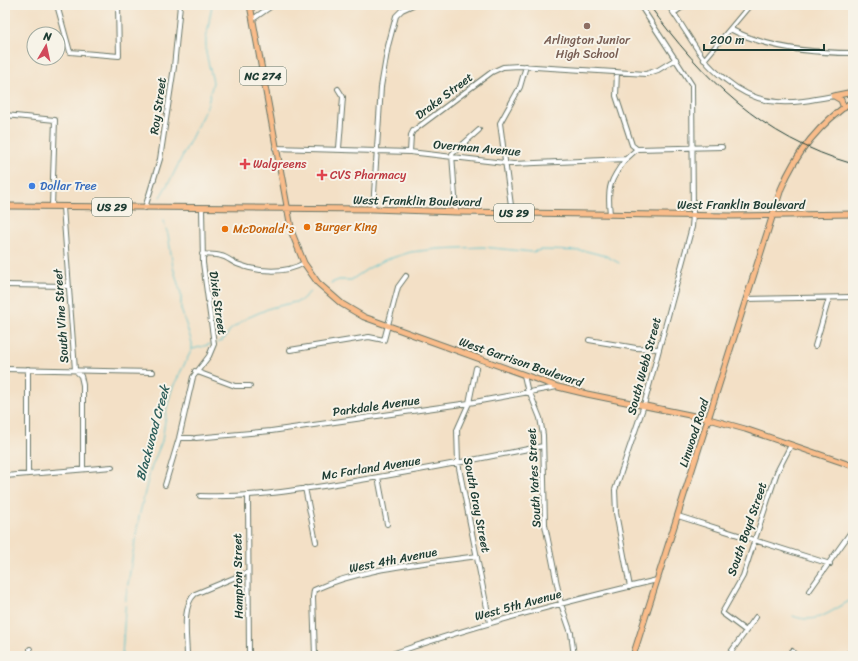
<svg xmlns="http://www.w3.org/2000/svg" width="858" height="661" viewBox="0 0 858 661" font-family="Sriracha,sans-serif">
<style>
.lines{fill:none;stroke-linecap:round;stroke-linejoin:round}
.stream{stroke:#52c0ca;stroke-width:1}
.minor-casing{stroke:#697667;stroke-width:6}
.major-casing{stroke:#697667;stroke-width:7}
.minor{stroke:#fff;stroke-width:4}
.major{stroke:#f9bc8a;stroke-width:5}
.rail{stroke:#1f3d34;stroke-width:1}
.education-dot{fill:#8d6e63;stroke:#f7f3e8;stroke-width:1.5}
.health-dot{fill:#e0444e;stroke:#f7f3e8;stroke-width:1.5}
.shop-dot{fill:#3f7fe0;stroke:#f7f3e8;stroke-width:1.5}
.food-dot{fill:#e8710a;stroke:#f7f3e8;stroke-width:1.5}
.labels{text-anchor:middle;stroke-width:4;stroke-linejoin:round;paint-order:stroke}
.shield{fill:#f7f3e8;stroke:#60746a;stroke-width:1}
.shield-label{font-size:11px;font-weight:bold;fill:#1f3d34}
.education-label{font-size:12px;fill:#785e54;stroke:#f7f3e8}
.street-label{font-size:12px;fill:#1f3d34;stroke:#f7f3e8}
.health-label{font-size:12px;fill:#be3a42;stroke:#f7f3e8;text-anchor:start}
.shop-label{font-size:12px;fill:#366cbe;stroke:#f7f3e8;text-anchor:start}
.food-label{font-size:12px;fill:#c56008;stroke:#f7f3e8;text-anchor:start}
.water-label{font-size:13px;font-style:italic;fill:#2c5e5a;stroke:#f7f3e8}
</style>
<rect width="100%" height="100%" fill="#f7f3e8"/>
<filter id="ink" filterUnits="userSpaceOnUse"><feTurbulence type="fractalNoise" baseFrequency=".025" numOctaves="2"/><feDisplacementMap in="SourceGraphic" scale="8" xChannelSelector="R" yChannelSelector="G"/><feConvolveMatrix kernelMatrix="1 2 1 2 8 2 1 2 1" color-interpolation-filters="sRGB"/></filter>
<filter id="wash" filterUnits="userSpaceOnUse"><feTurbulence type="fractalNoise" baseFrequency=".012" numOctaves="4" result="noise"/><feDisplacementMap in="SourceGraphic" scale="16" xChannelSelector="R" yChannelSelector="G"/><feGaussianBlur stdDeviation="0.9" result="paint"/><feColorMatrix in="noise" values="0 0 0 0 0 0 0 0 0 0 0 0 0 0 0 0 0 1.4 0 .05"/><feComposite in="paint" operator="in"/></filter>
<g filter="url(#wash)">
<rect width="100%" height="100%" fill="#f3e0c6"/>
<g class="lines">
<path class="stream" d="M160 197 172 177 208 104 213 82 206 53V39L212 5
M331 283 339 280H351L369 268 385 260 411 252 437 249 483 247 532 252 541 250 586 251 606 256 619 263
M217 343 225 338 230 330 247 318 270 308 300 301 310 292
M193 349 211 344
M793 616C817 626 833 609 853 599
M122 656 126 596 139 517 150 471 162 441 167 407 172 389 192 349V343L181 309V294L173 267 168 234 163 221"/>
</g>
</g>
<g filter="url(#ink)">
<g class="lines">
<g class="minor-casing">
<path id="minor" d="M57 5 70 52 119 56 118 5
M668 5C681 23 691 41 704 59 710 67 718 74 726 80 761 109 791 104 833 96
M674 13 685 5
M253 19 273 5
M730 29C766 48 813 53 853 53
M704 60 750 5
M617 72 616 96 632 145 637 149
M338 89 343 97 339 148
M5 115 55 120 52 206
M275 148 410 152 513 164 626 159 637 149 722 147
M410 152 411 135 413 131 492 72 503 67 519 66 646 74 658 70 676 59
M63 207 75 370 81 376 83 385V469
M145 208 160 159 174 67 180 5
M373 209 381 87 388 46 396 16 402 10 413 5
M456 212 452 154 479 130
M512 213 500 123 520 87 526 66
M610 214C607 187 610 180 626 159
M202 254C208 255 215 254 221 256 227 257 232 262 237 264 257 272 286 274 304 263
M5 285 68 286
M746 299 853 297
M589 340 636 348 659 349
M815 346 829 298
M290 350 369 337 384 340 398 287 406 276
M476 368 469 403 457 430 458 463 490 623
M5 369 153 372
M195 371 235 386H250
M524 375 528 393
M530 393 540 418 543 435 545 525 561 604 571 633 574 656
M179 438H192
M196 438 271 431 469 403 557 387
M28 474V369
M5 476 112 467
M378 477 387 524
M165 485 179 438 193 377 209 356 214 344 203 263 202 208
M305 488 316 542
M200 496C246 498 291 491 336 484 406 473 474 460 543 446
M248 496 249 656
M678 516 830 564
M630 587 616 513 615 490 644 405 692 227 693 215 692 85 640 5
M809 591 853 529
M746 631 722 613 743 576 777 472 791 445
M30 649 32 656
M792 651 796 656
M187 656C187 639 181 606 195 594L248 572
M315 656 313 597 314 590C364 567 423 564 477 556
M386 656C475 625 565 602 657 580
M728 656 756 617
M845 656 853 650"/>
</g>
<g class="major-casing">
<path id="major" d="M250 5 292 233 304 263 318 283 342 304 364 317 558 387 587 394 709 419 745 429 853 466
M833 96 853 92
M834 96 841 100 844 108
M5 206 373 209 456 212 732 216 853 214
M633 656 781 189C796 153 820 123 853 101"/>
</g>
<use href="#minor" class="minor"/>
<use href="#major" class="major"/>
<path class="rail" d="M649 5C703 79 762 138 853 164"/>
</g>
</g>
<circle class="education-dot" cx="587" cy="26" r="4"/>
<g class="health-dot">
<path d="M243 158h4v4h4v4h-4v4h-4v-4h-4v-4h4z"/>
<path d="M320 169h4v4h4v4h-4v4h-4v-4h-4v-4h4z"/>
</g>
<circle class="shop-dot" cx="32" cy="186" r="4"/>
<g class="food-dot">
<circle cx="307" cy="227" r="4"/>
<circle cx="225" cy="229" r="4"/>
</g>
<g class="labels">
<g class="shield">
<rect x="240" y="67" width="46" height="18" rx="3"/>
<rect x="92" y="198" width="40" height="18" rx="3"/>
<rect x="494" y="204" width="40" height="18" rx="3"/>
</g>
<g class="shield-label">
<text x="263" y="80">NC 274</text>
<text x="112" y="211">US 29</text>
<text x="514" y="217">US 29</text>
</g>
<g class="education-label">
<text x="587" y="44">Arlington Junior<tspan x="587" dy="14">High School</tspan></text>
</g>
<g class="street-label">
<text transform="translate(444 96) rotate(-37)" y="4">Drake Street</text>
<text transform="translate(158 106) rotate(-82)" y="4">Roy Street</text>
<text transform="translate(477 148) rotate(5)" y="4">Overman Avenue</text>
<text transform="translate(417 201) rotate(1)" y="4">West Franklin Boulevard</text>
<text x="741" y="209">West Franklin Boulevard</text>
<text transform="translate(218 303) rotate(82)" y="4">Dixie Street</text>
<text transform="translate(61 316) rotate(-94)" y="4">South Vine Street</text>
<text transform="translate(521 362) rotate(19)" y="4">West Garrison Boulevard</text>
<text transform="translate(644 366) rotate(-75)" y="4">South Webb Street</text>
<text transform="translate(376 406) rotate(-8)" y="4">Parkdale Avenue</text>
<text transform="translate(694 433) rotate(-72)" y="4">Linwood Road</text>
<text transform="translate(371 468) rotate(-9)" y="4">Mc Farland Avenue</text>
<text transform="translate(534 478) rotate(-93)" y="4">South Yates Street</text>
<text transform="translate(477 505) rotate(79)" y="4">South Gray Street</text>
<text transform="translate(747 529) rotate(-71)" y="4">South Boyd Street</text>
<text transform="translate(393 560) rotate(-11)" y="4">West 4th Avenue</text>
<text transform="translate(238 576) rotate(-91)" y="4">Hampton Street</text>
<text transform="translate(518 605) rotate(-15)" y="4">West 5th Avenue</text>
</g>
<g class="health-label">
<text x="253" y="168">Walgreens</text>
<text x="330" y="179">CVS Pharmacy</text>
</g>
<g class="shop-label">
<text x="40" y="190">Dollar Tree</text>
</g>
<g class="food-label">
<text x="315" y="231">Burger King</text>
<text x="233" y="233">McDonald's</text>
</g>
<g class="water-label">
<text transform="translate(152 433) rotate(-75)" y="5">Blackwood Creek</text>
</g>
</g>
<rect width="858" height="661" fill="none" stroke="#f7f3e8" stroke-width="20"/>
<g transform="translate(46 46) rotate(9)"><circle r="19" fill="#f7f3e8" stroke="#a1aaa0"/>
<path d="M0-3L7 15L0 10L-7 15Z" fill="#d1495b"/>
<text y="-6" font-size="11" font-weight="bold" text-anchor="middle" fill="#1f3d34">N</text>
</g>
<path d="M704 44v6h120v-6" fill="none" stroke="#1f3d34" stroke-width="2"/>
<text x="710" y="44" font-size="12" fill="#1f3d34" stroke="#f7f3e8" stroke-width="3" paint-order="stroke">200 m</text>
</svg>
